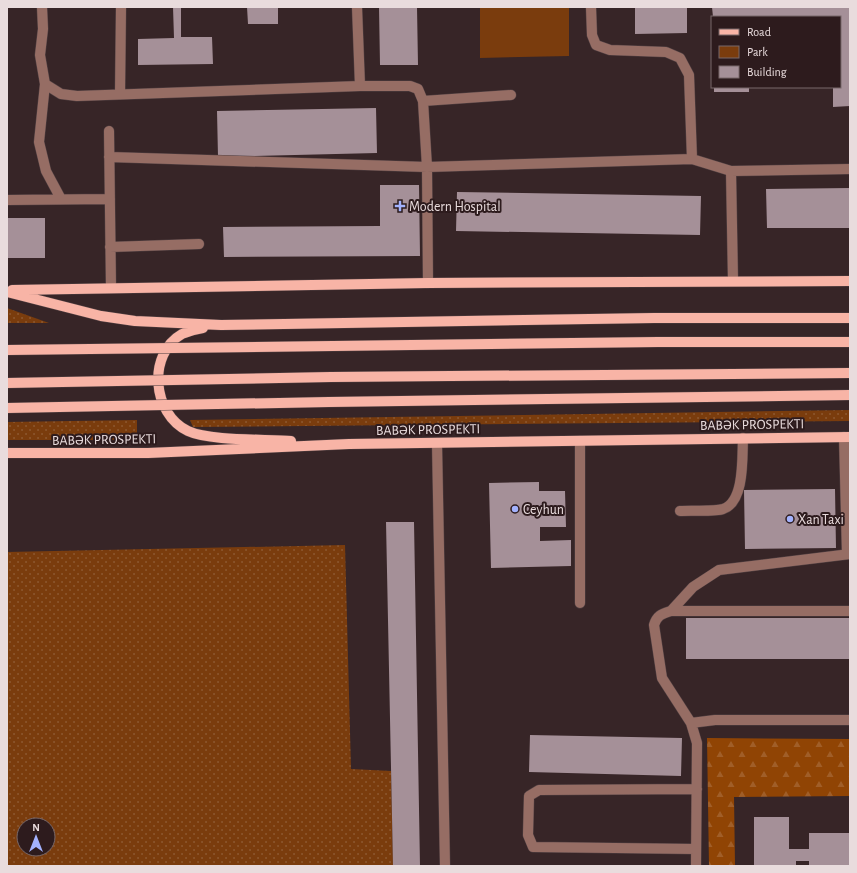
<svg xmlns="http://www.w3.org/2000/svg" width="857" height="873" viewBox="0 0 857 873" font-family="'Alegreya Sans',sans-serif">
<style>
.green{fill:url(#green-dots);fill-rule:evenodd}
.forest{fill:url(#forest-firs)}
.pitch{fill:#7a3c0d}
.building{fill:#a59098}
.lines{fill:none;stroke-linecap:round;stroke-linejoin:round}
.minor-casing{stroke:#534244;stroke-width:11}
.major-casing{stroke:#534244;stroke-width:11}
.minor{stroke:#966d64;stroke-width:10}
.major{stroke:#f8b4a6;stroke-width:10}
.major-bridge-casing{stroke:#534244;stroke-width:11;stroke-linecap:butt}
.major-bridge{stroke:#f8b4a6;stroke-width:10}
.poi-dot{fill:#a3b2fd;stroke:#2d1b1d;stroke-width:1.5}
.labels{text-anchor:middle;stroke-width:4;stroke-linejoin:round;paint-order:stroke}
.poi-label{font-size:14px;fill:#e9dcdd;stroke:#2d1b1d;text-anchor:start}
.street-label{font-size:14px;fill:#e9dcdd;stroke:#2d1b1d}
</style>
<defs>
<pattern id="green-dots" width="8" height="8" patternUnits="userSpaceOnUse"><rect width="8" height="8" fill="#7a3c0d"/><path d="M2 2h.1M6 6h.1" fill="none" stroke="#8d5830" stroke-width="1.8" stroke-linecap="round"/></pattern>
<pattern id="forest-firs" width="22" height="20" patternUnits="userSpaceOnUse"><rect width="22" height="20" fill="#904404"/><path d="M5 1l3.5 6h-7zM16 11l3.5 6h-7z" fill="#a05e28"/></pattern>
</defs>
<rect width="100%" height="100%" fill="#372527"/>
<path class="green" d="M7 308 49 323H7Z
M850 410V421L193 427 190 420Z
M137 420V440H7V422Z
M345 545 351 769 391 771 393 866H7V552ZM24 825H48V849H24Z"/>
<path class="forest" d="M707 738 850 739V796L734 797 735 866H709Z"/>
<path class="pitch" d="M480 7H569V56L480 58Z"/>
<path class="building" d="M173 7H181V37H212L213 64 138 65V39L174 38Z
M247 7H278V24H248Z
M379 7H417L418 65H380Z
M635 7H687V33L635 34Z
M712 7H850V106L833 107V87H840V17L832 16 713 17Z
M714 87H749V92H714Z
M376 108 377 153 218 157 217 111Z
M380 185H419L420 256 224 257 223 227 380 226Z
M850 188V228H767L766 189Z
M457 192 701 196 700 235 456 231Z
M7 218H45V258H7Z
M539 482V491H565L566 527H540V541L571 540V566L491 568 489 483Z
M835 489 836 548 745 549 744 490Z
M386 522H414L420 866H393Z
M686 618H850V659H686Z
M530 735 682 738 681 776 529 772Z
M754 817H789V849H809V833H850V866H809V861H796V866H754Z"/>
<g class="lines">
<g class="minor-casing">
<path id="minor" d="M42 7 43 29 40 55 45 84 61 94 77 96 360 86
M357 7 360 86H410L418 89 423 101 427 167 428 283
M591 7 592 35 596 45 610 50 666 52 680 58 689 75 692 159
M45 84 39 142 46 171 61 199
M120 94 121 7
M423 101 511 95
M109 131 111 288
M109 157 427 167 692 159 731 171 850 169
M731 171 733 281
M7 200 110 199
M110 247 199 244
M844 437 847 554
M580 441V603
M437 443 445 866
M680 511C690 510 715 512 723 509 745 502 742 457 743 438
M671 611 693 587 719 570 850 554
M691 723 662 678 654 625C657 615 662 614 671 611H850
M696 849 533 847 528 835 529 796 539 790 697 789
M696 866 697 743 691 723 715 720H850"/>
</g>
<g class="major-casing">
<path id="major" d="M12 290 428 283 850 281
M7 292 101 316 135 321 221 325 654 318H850
M203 328C196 329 189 331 182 334 147 354 152 414 188 431 209 441 265 439 291 441
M7 453H148L349 444 850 437"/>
</g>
<use href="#minor" class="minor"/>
<use href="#major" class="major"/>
<g class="major-bridge-casing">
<path id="major-bridge" d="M7 350 658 342H850
M7 383 331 377 850 373
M7 408 329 402 850 395"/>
</g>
<use href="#major-bridge" class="major-bridge"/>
</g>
<g class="poi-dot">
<path d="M398 200h4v4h4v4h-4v4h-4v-4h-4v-4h4z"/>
<circle cx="515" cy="509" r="4"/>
<circle cx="790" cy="519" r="4"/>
</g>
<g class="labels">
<g class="poi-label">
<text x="409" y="211">Modern Hospital</text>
<text x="523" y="514">Ceyhun</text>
<text x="798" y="524">Xan Taxi</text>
</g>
<g class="street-label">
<text transform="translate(752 424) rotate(-1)" y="5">BABƏK PROSPEKTI</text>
<text transform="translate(428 429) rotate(-1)" y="5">BABƏK PROSPEKTI</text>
<text transform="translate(104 439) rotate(-1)" y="5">BABƏK PROSPEKTI</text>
</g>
</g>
<rect width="857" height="873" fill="none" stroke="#e9dcdd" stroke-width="16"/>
<rect x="711" y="16" width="130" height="72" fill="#2d1b1d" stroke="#78686a"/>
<rect x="719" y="29" width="20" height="6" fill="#f8b4a6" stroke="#78686a"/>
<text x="747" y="36" font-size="12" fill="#e9dcdd">Road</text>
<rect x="719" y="46" width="20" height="12" fill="#7a3c0d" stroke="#78686a"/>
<text x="747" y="56" font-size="12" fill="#e9dcdd">Park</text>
<rect x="719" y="66" width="20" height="12" fill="#a59098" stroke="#78686a"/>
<text x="747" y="76" font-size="12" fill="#e9dcdd">Building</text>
<g transform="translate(36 837)"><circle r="19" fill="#2d1b1d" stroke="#78686a"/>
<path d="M0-3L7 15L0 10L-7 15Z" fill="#a3b2fd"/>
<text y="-6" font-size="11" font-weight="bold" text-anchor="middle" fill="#e9dcdd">N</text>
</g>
</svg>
